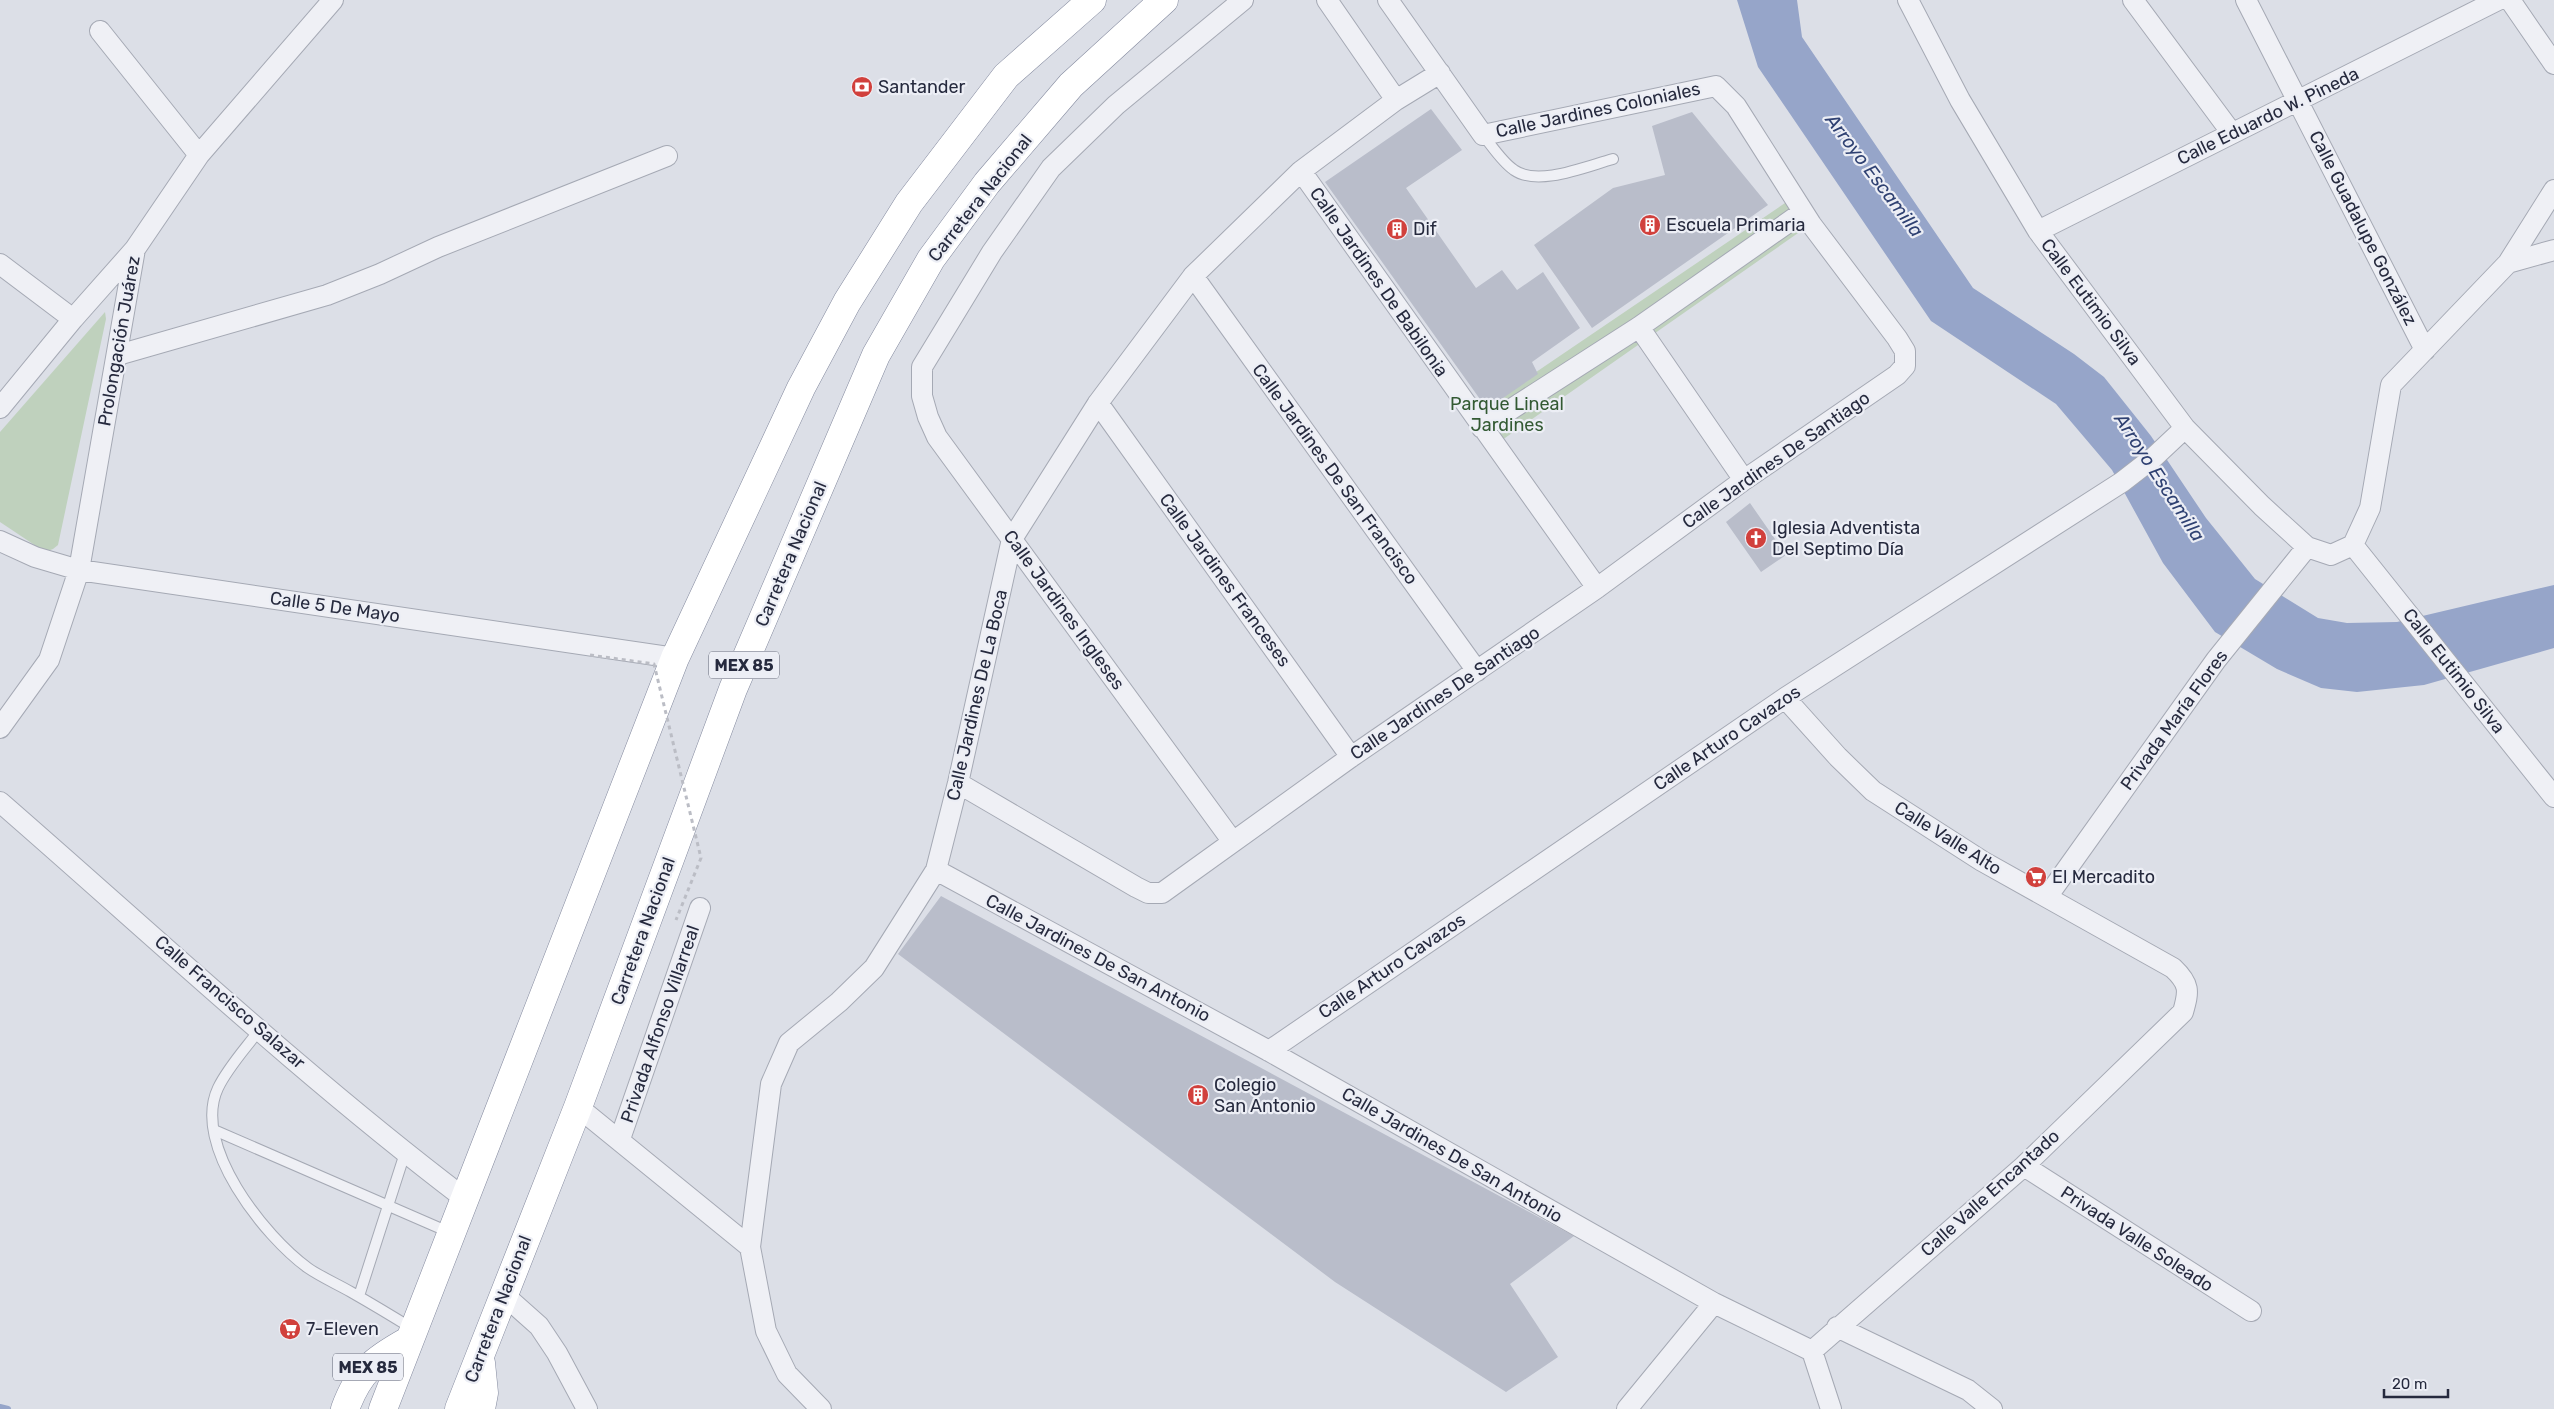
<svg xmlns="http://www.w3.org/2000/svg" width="2554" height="1409" viewBox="0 0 2554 1409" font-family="Rubik,sans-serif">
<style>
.green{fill:#bfd1bd}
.water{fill:#96a5c9}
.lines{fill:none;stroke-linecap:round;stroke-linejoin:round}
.stream{stroke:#96a5c9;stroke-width:6}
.building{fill:#b9bdca}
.lane-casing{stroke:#a5a9b4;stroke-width:12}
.street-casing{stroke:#a5a9b4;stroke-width:22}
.highway-casing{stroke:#83899e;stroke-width:29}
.lane{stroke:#eff0f5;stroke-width:10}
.street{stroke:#eff0f5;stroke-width:20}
.highway{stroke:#fff;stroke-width:28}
.path-bridge{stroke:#bbbdc5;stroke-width:3;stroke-dasharray:4 4;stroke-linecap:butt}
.labels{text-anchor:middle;stroke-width:4.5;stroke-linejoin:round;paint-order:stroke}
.shield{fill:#eceef5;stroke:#616575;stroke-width:1}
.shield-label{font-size:16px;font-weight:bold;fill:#262a3e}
.poi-label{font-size:18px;fill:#262a3e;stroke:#eceef5;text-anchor:start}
.street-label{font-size:18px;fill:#262a3e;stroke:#eceef5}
.park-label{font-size:18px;fill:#335a33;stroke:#eceef5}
.water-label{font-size:19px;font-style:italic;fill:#2f4172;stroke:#eceef5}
</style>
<rect width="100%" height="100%" fill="#dcdfe7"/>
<path class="green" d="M1794 197 1811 224 1495 445 1473 415Z
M105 312 106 319 58 545 53 549 45 552 0 522V432Z"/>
<path class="water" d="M1737 0H1797L1802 37 1973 288 2074 354 2104 377 2151 436 2206 518 2255 579 2318 618 2347 623 2397 622 2554 585V648L2424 685 2357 692 2321 688 2277 669 2215 632 2163 563 2112 470 2056 404 1931 321 1758 67Z"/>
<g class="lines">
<path class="stream" d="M0 1407 8 1409"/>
</g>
<path class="building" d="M1431 109 1462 150 1406 188 1476 288 1502 270 1517 290 1543 272 1580 328 1532 362 1538 374 1487 409 1325 182Z
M1692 112 1768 205 1592 328 1534 245 1613 188 1665 175 1652 126Z
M1750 503 1786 555 1761 572 1726 522Z
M941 896 1574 1236 1510 1284 1558 1357 1506 1392 1335 1282 898 954Z"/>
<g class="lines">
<g class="lane-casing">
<path id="lane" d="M1483 135C1492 146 1502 162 1514 170 1538 187 1587 166 1613 159
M260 1029C246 1048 228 1067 218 1088 191 1145 265 1237 308 1268 321 1277 337 1284 351 1292 372 1304 392 1316 413 1329
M214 1130 451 1233
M359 1296 405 1153"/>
</g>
<g class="street-casing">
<path id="street" d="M1327 0 1396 100
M1908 0 1960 100 2038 231 2185 428 2262 506 2307 547 2331 555 2353 545 2370 508 2391 385 2508 263 2554 190
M2133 0 2231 132
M2246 0 2425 350
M2510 0 2554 64
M100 31 199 155
M1301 171 1597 588
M2038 231C2191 153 2345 78 2498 0
M2508 263 2554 250
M0 264 73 319
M1193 276 1477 671
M1639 327 1744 480
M118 355 327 295 380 274 438 247 667 156
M1098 403 1351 757
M0 408 73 319 135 249 199 155 333 0
M1482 428 1639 327 1803 212
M0 541 35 557 79 570 675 658
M2353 545 2554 797
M1785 698 1838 757 1873 791 1982 861 2173 968C2190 984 2189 991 2183 1012L2024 1166 1812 1351 1831 1409
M0 728 49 660 79 570 135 249
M958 783 1136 887 1148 893H1162L1351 757 1597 588 1744 480 1897 375 1905 366V351L1897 338 1811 224 1736 106 1716 86 1483 135 1388 0
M0 802C153 935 302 1075 464 1198
M1233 842 937 437 928 417 922 396V367L992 252 1051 168 1116 105 1243 0
M936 870 1269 1051 1714 1303 1812 1351
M2047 897 2216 660 2307 547
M1269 1051 1785 698 2122 482 2153 458 2185 428
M578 1107 750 1247
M620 1139 700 908
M2024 1166 2251 1311
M503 1294 539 1326 557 1353 587 1409
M1837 1327 1968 1390 1992 1409
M821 1409 787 1374 766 1331 750 1247 771 1084 789 1043 839 1002 874 968 936 870 958 783 1012 539 1098 403 1193 276 1301 171 1396 100 1440 73
M1627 1409 1714 1303"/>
</g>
<g class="highway-casing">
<path id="highway" d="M481 1363 484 1393 481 1409
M345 1409C359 1371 374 1360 408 1341
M383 1409 675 658 801 388 847 302 909 203 1006 76 1092 0
M459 1409 578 1107 733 689 876 355 931 259 987 183 1071 85 1164 0"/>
</g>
<use href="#lane" class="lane"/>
<use href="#street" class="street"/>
<use href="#highway" class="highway"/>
<path class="path-bridge" d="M590 655 654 664 701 858 676 920"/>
</g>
<defs>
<g id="bank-disc" transform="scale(1.125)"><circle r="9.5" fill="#d1403c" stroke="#eceef5"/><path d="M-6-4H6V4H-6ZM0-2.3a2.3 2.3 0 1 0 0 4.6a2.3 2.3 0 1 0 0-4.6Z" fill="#fff"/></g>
<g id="building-disc" transform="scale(1.125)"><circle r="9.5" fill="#d1403c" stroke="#eceef5"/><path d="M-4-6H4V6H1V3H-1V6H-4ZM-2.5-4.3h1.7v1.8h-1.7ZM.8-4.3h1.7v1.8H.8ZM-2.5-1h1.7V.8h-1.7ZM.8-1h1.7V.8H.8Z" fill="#fff"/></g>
<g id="church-disc" transform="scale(1.125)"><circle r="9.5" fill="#d1403c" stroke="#eceef5"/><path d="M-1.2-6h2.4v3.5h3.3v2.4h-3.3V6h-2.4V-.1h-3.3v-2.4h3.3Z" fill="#fff"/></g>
<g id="supermarket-disc" transform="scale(1.125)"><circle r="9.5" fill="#d1403c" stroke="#eceef5"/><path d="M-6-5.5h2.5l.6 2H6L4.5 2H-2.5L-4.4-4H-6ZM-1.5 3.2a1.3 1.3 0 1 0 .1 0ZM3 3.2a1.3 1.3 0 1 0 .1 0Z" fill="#fff"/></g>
</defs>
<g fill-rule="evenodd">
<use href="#bank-disc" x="862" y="87"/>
<use href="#building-disc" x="1650" y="225"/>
<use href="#building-disc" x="1397" y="229"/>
<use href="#church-disc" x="1756" y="538"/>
<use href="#supermarket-disc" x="2036" y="877"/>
<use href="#building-disc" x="1198" y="1095"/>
<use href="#supermarket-disc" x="290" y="1329"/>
</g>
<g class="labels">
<g class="shield">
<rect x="709" y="651.5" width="70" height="27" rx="4"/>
<rect x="333" y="1353.5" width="70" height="27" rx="4"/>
</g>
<g class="shield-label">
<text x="744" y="671">MEX 85</text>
<text x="368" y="1373">MEX 85</text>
</g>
<g class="poi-label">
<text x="878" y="93">Santander</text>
<text x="1666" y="231">Escuela Primaria</text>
<text x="1413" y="235">Dif</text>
<text x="1772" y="534">Iglesia Adventista<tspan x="1772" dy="21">Del Septimo Día</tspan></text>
<text x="2052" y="883">El Mercadito</text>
<text x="1214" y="1091">Colegio<tspan x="1214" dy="21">San Antonio</tspan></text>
<text x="306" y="1335">7-Eleven</text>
</g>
<g class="street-label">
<text transform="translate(1598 110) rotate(-12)" y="6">Calle Jardines Coloniales</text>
<text transform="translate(2268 116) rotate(-26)" y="6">Calle Eduardo W. Pineda</text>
<text transform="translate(980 198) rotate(-52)" y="6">Carretera Nacional</text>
<text transform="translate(2363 228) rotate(63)" y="6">Calle Guadalupe González</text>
<text transform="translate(1379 282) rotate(55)" y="6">Calle Jardines De Babilonia</text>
<text transform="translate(2091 302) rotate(53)" y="6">Calle Eutimio Silva</text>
<text transform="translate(119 341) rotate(-80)" y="6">Prolongación Juárez</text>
<text transform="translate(1776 460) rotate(-35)" y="6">Calle Jardines De Santiago</text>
<text transform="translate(1335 474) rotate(54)" y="6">Calle Jardines De San Francisco</text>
<text transform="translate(791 554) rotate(-67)" y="6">Carretera Nacional</text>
<text transform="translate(1225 580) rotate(54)" y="6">Calle Jardines Franceses</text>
<text transform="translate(335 607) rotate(8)" y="6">Calle 5 De Mayo</text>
<text transform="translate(1064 610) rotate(54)" y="6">Calle Jardines Ingleses</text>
<text transform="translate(2454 671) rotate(52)" y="6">Calle Eutimio Silva</text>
<text transform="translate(1445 693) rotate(-34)" y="6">Calle Jardines De Santiago</text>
<text transform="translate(977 695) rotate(-77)" y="6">Calle Jardines De La Boca</text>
<text transform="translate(2174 720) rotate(-54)" y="6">Privada María Flores</text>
<text transform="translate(1727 738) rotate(-34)" y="6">Calle Arturo Cavazos</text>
<text transform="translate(1948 838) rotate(32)" y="6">Calle Valle Alto</text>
<text transform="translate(643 931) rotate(-70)" y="6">Carretera Nacional</text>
<text transform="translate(1098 958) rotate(28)" y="6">Calle Jardines De San Antonio</text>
<text transform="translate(1392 966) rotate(-34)" y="6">Calle Arturo Cavazos</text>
<text transform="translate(230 1002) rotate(41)" y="6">Calle Francisco Salazar</text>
<text transform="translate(660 1024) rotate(-71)" y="6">Privada Alfonso Villarreal</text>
<text transform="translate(1452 1155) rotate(30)" y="6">Calle Jardines De San Antonio</text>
<text transform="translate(1990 1193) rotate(-42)" y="6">Calle Valle Encantado</text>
<text transform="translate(2137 1239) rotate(33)" y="6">Privada Valle Soleado</text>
<text transform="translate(498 1309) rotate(-69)" y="6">Carretera Nacional</text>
</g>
<g class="park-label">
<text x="1507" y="410">Parque Lineal<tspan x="1507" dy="21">Jardines</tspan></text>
</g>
<g class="water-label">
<text transform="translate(1875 175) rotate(53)" y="7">Arroyo Escamilla</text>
<text transform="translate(2160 477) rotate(57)" y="7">Arroyo Escamilla</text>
</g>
</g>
<path d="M2384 1389v8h64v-8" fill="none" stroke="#262a3e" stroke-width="2.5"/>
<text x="2392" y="1389" font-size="15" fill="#262a3e" stroke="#eceef5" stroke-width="4" paint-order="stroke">20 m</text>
</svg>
